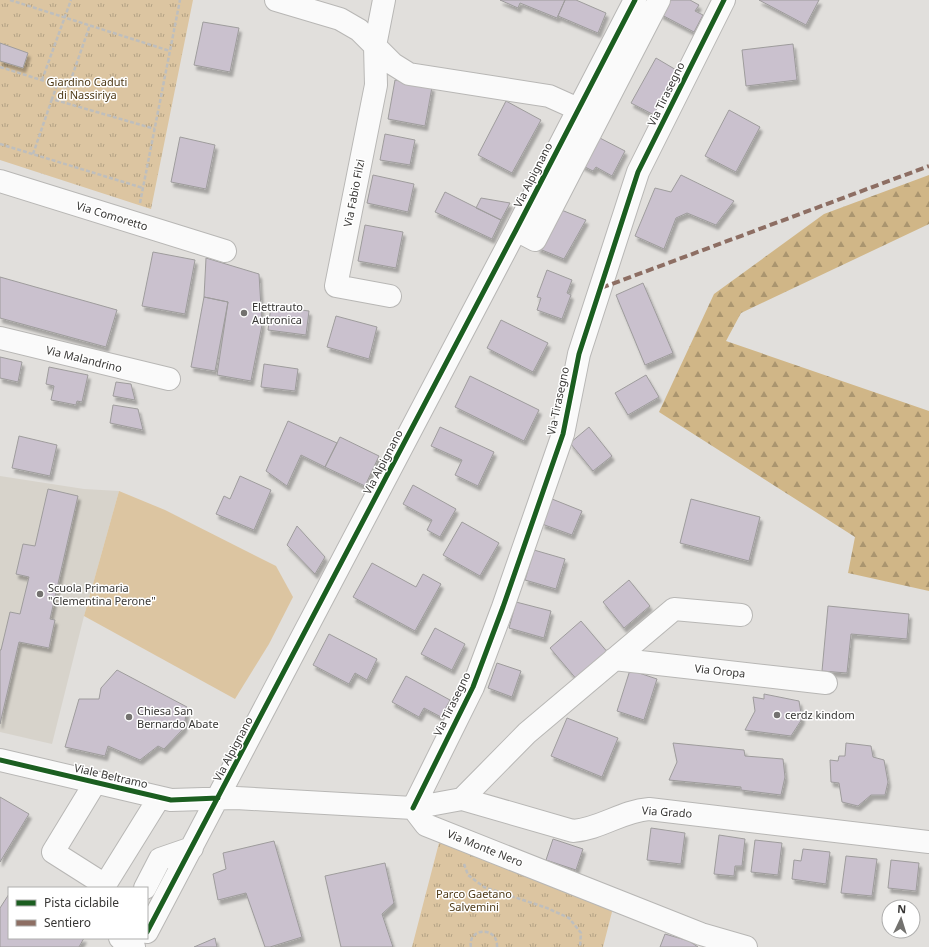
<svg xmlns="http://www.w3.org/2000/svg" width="929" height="947" viewBox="0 0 929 947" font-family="'Noto Sans',sans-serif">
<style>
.built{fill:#d7d3cb}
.grass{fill:url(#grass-tufts)}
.forest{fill:url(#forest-firs)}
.pitch{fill:#dcc5a1}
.building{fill:#cac1ce;stroke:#9e9c9c;filter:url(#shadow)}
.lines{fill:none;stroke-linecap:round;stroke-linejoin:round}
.minor-casing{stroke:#b8b7b5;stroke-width:24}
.path{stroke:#bebebd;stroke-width:2.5;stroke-dasharray:4 2;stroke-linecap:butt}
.minor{stroke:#fafafa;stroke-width:22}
.quiet{stroke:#8d6e63;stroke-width:4;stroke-dasharray:8 4;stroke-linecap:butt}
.cycleway-casing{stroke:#fff;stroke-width:8}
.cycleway{stroke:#1b5e20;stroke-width:5}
.poi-dot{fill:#73726f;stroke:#fff;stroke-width:1.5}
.labels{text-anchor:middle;stroke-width:3;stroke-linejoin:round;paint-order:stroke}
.park-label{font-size:11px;fill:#4e3a17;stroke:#fff}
.street-label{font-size:11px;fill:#383735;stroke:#fff}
.poi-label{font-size:11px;fill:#383735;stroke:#fff;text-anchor:start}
</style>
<defs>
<pattern id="grass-tufts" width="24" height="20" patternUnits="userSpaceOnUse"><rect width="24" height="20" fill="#dcc5a1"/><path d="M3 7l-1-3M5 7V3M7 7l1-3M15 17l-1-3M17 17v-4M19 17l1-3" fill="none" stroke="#b3a184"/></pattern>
<pattern id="forest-firs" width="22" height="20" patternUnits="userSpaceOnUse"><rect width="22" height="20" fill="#d0b687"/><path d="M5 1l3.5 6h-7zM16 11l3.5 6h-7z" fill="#aa956f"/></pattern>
<filter id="shadow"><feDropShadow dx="2.5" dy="4.5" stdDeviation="1" flood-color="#0004"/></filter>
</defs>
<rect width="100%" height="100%" fill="#e1dfdc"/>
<path class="built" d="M0 476 84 489 119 491 84 616 52 744 0 732Z"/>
<path class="grass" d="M0 0H193L151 209 0 160Z
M440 839 614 904 603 947H412Z"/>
<path class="forest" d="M929 175V224L741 313 726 341 929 411V591L848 573 855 537 659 412 714 294 824 214Z"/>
<path class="pitch" d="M119 491 165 510 276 566 293 597 269 644 235 699 84 616Z"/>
<path class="building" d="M500 0H565L557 18 520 3 518 8Z
M565 0H576L606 13 598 33 558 16Z
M668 0H690L699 5 695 11 703 15 694 32 660 14Z
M759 0H819L806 25Z
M203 22 239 28 230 72 194 65Z
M0 43 28 53 23 68 0 61Z
M793 44 797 80 746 86 742 50Z
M656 58 683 74 656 116 631 103Z
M395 80 432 87 425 126 388 119Z
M506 101 541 120 512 173 478 155Z
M729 110 760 127 736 172 705 156Z
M385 134 415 140 410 165 380 160Z
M596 136 625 151 612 176 596 167 593 171 581 165Z
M180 137 215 145 206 189 171 182Z
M373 175 414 184 408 212 367 203Z
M681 175 734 201 716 225 687 213 676 218 664 249 635 236 655 188 671 192Z
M445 192 501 220 492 239 435 212Z
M481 198 510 203 501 220 476 208Z
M559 209 586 220 564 259 537 248Z
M365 225 403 232 396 268 358 261Z
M153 252 195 260 185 314 142 306Z
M206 258 259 274 262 325 251 381 217 375 228 302 204 297Z
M547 270 572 280 567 293 571 295 562 319 537 310 541 298 537 297Z
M0 277 117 310 106 347 0 318Z
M643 283 673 353 645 365 616 295Z
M204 297 228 302 215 371 191 367Z
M271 306 309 311 306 335 268 330Z
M336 316 377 327 369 359 327 347Z
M501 320 548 343 533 372 487 348Z
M0 357 22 362 18 382 0 378Z
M264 364 298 369 295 391 261 387Z
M49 367 88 375 82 402 77 401 76 405 51 400 54 386 46 384Z
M646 375 659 397 628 415 615 393Z
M470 376 539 410 524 441 455 407Z
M116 382 131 384 135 400 113 396Z
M113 405 138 409 143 430 110 423Z
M288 421 337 443 325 467 301 455 287 486 266 471Z
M440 427 494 452 478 486 455 475 462 460 431 446Z
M589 427 612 456 593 471 570 443Z
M19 436 57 445 50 476 12 468Z
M340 437 379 456 365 486 325 467Z
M240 476 271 490 254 530 216 514 224 496 230 499Z
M413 485 456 509 440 537 427 530 432 520 403 504Z
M48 489 78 496 50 619 55 620 49 648 19 642 0 724V650H1L10 612 20 614 29 577 16 574 23 544 35 546Z
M552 499 582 511 572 535 542 524Z
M691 499 760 517 749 561 680 543Z
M462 522 499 543 480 576 443 555Z
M297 526 325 557 315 574 287 545Z
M534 550 565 559 556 589 525 580Z
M372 563 416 587 423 574 441 584 415 631 353 597Z
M629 580 650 606 624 628 603 602Z
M516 602 551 611 544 638 509 628Z
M828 606 909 614 907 639 851 634 847 673 822 671Z
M581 621 609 654 578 681 550 648Z
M435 628 465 644 452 670 421 654Z
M329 634 377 659 367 680 355 673 349 684 313 665Z
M497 663 521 671 512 697 488 688Z
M117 670 187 707 184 728 164 749 158 746 140 760 108 746 105 756 65 747 79 699H99L101 688Z
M630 670 657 679 644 720 617 711Z
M406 676 450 700 441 717 424 708 419 717 392 702Z
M764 694 799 701 802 719 791 736 745 730 755 711 753 697 764 699Z
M567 718 618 738 602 777 551 756Z
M673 743 744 750 745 756 783 759 785 777 781 795 741 790V787L669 780 677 762Z
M846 743 871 746 873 757 884 760 888 782 885 795H871L858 806 842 802 839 783 831 782 830 760 838 761 839 756H845Z
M0 797 29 814 0 862Z
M651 828 685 833 681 864 647 860Z
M719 835 745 839 742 866H735L734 876 714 874Z
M553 839 583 849 576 870 546 860Z
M755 840 782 843 778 875 751 872Z
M274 841 302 937 270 947H265L246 893 218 900 213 874 226 869 223 853Z
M803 849 830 852 826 884 792 879 794 860 801 861Z
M846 856 877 859 872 896 841 893Z
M891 860 919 863 916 891 888 888Z
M385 863 394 903 382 914 393 947H341L325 876Z
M9 894V938H84L79 947H0V908Z
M665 934 689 941 698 947H660Z
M215 938 217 947H194Z"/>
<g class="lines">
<g class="minor-casing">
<path id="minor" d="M276 0 340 19 359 30 393 64 409 74 549 96 578 109
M384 0 375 46 376 85 336 286 390 296
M0 181 225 251
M516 230 535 240 659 0
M0 338 169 379
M614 659 826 683
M0 760 171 800 236 798 413 808 462 799 573 831C600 829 622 811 649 809L929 842
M95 783 53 852 105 885 159 798
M462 799 527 733 674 609 741 615
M413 808 473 687 503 607 563 434 579 354 638 172 724 0
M413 808 426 825 701 934 746 947
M145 888 160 859 192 848
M147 932 516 230 635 0
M120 938 134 947"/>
</g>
<path class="path" d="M10 0 170 51
M0 67 57 85 52 99 155 129
M42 80 71 0
M57 85 68 88 90 25
M0 144 143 188
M33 154 52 99
M140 203 180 0
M464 864 468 875 484 887 547 908 569 918 581 933 580 947
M471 947C467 928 498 925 497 947"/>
<use href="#minor" class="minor"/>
<path class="quiet" d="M601 288 929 166"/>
<g class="cycleway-casing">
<path id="cycleway" d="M0 760 171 800 218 798
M413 808 473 687 503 607 563 434 579 354 638 172 724 0
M147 932 516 230 635 0"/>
</g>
<use href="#cycleway" class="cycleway"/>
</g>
<g class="poi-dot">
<circle cx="244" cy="313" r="4"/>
<circle cx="40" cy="594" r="4"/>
<circle cx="777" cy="715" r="4"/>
<circle cx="129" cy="717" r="4"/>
</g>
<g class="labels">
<g class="park-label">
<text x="87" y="86">Giardino Caduti<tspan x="87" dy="13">di Nassiriya</tspan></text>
<text x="474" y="898">Parco Gaetano<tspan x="474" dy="13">Salvemini</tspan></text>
</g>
<g class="street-label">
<text transform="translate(666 94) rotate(-64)" y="4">Via Tirasegno</text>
<text transform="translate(533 175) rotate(-63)" y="4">Via Alpignano</text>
<text transform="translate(354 193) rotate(-79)" y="4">Via Fabio Filzi</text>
<text transform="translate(112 216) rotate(17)" y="4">Via Comoretto</text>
<text transform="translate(84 359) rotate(14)" y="4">Via Malandrino</text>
<text transform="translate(558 401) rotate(-78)" y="4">Via Tirasegno</text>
<text transform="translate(383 462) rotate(-62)" y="4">Via Alpignano</text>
<text transform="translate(720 671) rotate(6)" y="4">Via Oropa</text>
<text transform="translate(452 704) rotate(-64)" y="4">Via Tirasegno</text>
<text transform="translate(233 749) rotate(-62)" y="4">Via Alpignano</text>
<text transform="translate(111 776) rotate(13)" y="4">Viale Beltramo</text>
<text transform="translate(667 812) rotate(4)" y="4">Via Grado</text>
<text transform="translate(485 848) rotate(22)" y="4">Via Monte Nero</text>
</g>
<g class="poi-label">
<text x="252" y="311">Elettrauto<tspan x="252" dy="13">Autronica</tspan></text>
<text x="48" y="592">Scuola Primaria<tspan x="48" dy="13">"Clementina Perone"</tspan></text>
<text x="137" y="715">Chiesa San<tspan x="137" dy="13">Bernardo Abate</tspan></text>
<text x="785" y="719">cerdz kindom</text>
</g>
</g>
<rect x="8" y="887" width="140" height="52" fill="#ffffff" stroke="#afafae"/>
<rect x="16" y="900" width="20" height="6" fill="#1b5e20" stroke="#afafae"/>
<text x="44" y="907" font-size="12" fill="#383735">Pista ciclabile</text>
<rect x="16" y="920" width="20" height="6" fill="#8d6e63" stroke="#afafae"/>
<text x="44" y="927" font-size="12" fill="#383735">Sentiero</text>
<g transform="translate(901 919) rotate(4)"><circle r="19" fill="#ffffff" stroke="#afafae"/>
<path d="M0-3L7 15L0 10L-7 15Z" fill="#73726f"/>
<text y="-6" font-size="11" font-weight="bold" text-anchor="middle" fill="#383735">N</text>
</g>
</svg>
